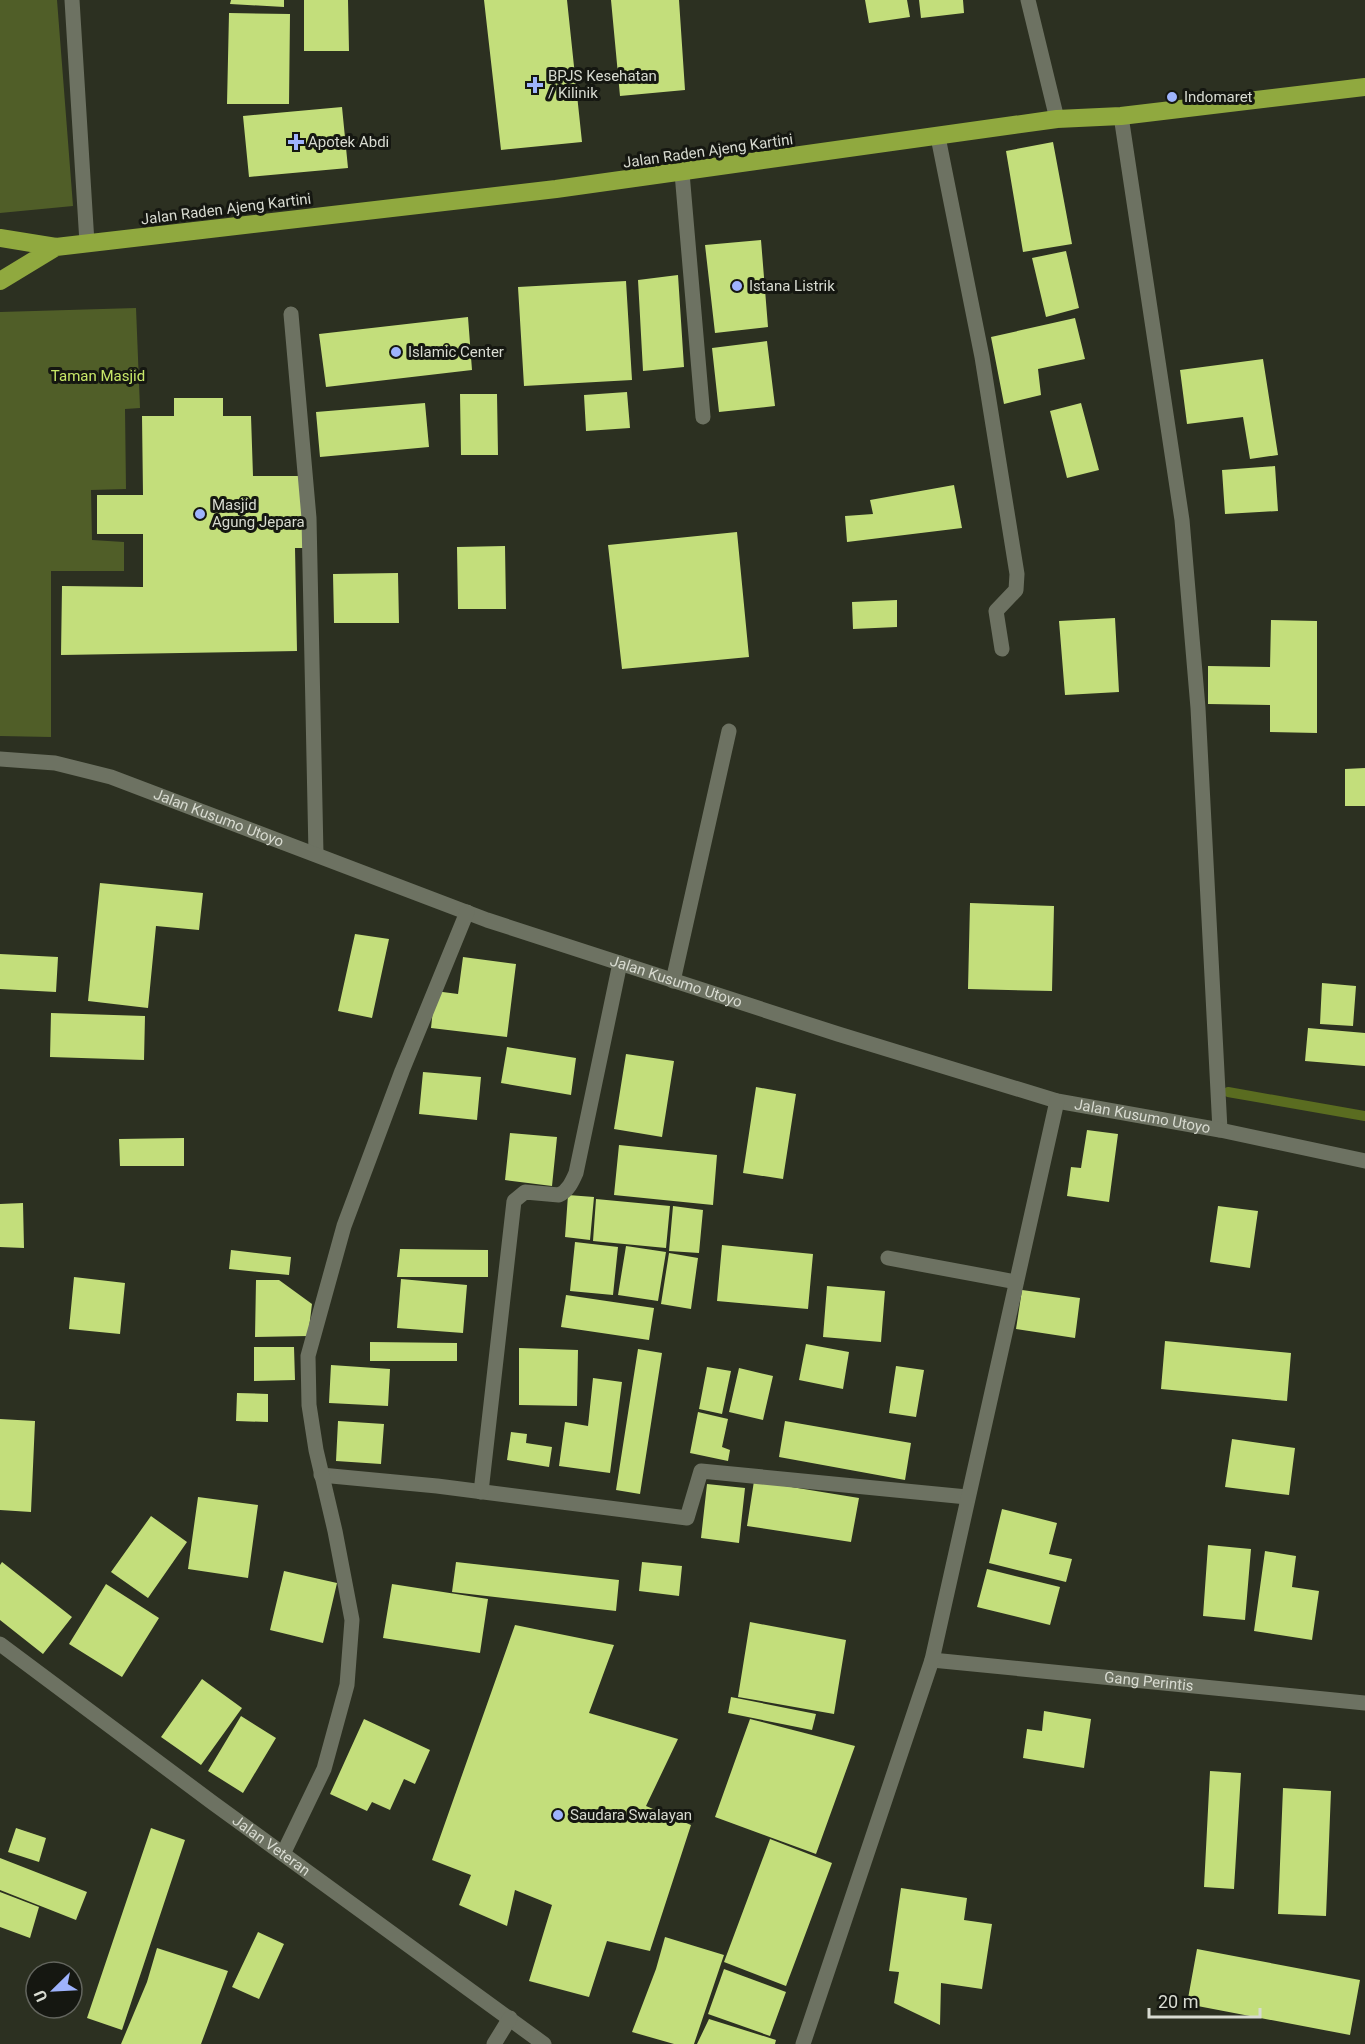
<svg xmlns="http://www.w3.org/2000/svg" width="1365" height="2044" viewBox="0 0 1365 2044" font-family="Roboto,sans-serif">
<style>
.green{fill:#505e28}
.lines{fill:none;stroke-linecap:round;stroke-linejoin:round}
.stream{stroke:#5a6c20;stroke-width:10}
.building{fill:#c3de7b}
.minor{stroke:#6d7262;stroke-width:15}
.highway{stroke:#90a93f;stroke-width:18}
.poi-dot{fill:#9eb3fd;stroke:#151711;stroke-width:2}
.labels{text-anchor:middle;stroke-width:6;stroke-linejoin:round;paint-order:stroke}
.poi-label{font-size:15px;fill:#d8dbd1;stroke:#151711;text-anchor:start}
.street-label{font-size:15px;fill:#d8dbd1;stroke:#151711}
.park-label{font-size:15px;fill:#c8e868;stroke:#151711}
</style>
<rect width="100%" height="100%" fill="#2c3021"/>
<path class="green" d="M0 0H57L73 206 0 213Z
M136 308 140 408 125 409 126 489 91 490 92 540 124 542V571H51V737L0 736V312Z"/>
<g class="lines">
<path class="stream" d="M1228 1092 1365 1116"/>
</g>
<path class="building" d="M231 0H284V7L230 4Z
M304 0H348L349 51H304Z
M484 0H567L582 142 501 150Z
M611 0H679L685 90 620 96Z
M865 0H907L910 17 869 23Z
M919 0H963L964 13 921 18Z
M229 13 290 14 289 104H227Z
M342 107 348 168 249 177 243 116Z
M1053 142 1072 244 1023 252 1006 151Z
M761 240 768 327 715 333 705 245Z
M1066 251 1079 308 1046 317 1032 258Z
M678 275 684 367 643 371 638 280Z
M626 281 632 380 524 386 518 287Z
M468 317 472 370 326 387 319 334Z
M1075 318 1085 359 1038 369 1041 395 1004 404 991 337Z
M767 341 775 406 719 412 712 348Z
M1263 359 1278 455 1250 459 1243 417 1187 424 1180 370Z
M627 392 630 428 586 431 584 395Z
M460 394H497L498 455H461Z
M174 398H223V416H251L253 476H302L305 548H295L297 651 61 655 62 586 143 587V534H97V495H143L142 416H174Z
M425 403 429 447 320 457 316 412Z
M1081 403 1099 470 1067 478 1050 411Z
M1275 466 1278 511 1225 514 1222 470Z
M954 485 962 528 847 542 845 516 873 514 870 500Z
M737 532 749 657 622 669 608 545Z
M505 546 506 609H458L457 547Z
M398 573 399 623H334L333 574Z
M897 600V627L853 629 852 602Z
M1115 618 1119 692 1065 695 1059 621Z
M1271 620 1317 621V733L1270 732V705L1208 704V666L1270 667Z
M1365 768V806H1345V769Z
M100 883 203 893 199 930 156 926 148 1008 88 1001Z
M970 903 1054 906 1052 991 968 989Z
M355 934 389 939 372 1018 338 1011Z
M0 954 58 957 56 992 0 989Z
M463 957 516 964 507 1037 431 1028 435 991 458 994Z
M1322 983 1356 986 1353 1026 1320 1024Z
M51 1013 145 1016 144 1060 50 1057Z
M1308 1028 1365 1033V1066L1305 1061Z
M507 1047 576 1058 571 1095 501 1083Z
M626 1054 674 1061 662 1137 614 1129Z
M423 1072 481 1077 477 1120 419 1114Z
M756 1087 796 1094 783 1179 743 1173Z
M1087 1130 1118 1134 1109 1202 1067 1196 1071 1167 1081 1168Z
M510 1133 557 1137 552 1186 505 1180Z
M184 1138V1166H120L119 1139Z
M619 1145 717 1155 713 1205 614 1195Z
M568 1195 594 1197 590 1240 565 1237Z
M596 1199 670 1206 666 1248 593 1241Z
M23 1203 24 1248 0 1247V1204Z
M673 1206 703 1210 699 1253 669 1251Z
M1218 1206 1258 1211 1250 1268 1210 1262Z
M575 1242 618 1247 613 1295 570 1291Z
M722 1245 813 1254 808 1309 717 1301Z
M626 1246 666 1252 658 1301 618 1295Z
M400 1249 488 1250V1277H397Z
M231 1250 291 1257 289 1275 229 1269Z
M669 1253 698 1258 691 1309 661 1304Z
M74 1277 125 1283 120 1334 69 1329Z
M401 1279 467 1285 463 1333 397 1328Z
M256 1280H279L312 1304 308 1336 255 1337Z
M827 1286 885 1291 881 1342 823 1337Z
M1022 1290 1080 1298 1075 1338 1016 1329Z
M566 1295 654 1308 649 1340 561 1327Z
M1165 1341 1291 1353 1287 1401 1161 1389Z
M370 1342 457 1343V1361H370Z
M806 1344 849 1352 843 1389 799 1380Z
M254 1347H294L295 1380 254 1381Z
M519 1348 578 1350 577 1406 519 1405Z
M638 1349 662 1353 640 1494 616 1490Z
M331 1365 390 1369 388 1406 329 1403Z
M896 1366 924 1370 916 1417 889 1413Z
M707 1367 731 1371 722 1414 699 1409Z
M739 1368 773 1376 763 1420 729 1412Z
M593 1378 622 1382 610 1473 559 1466 565 1422 588 1426Z
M237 1393 268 1394V1422L236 1421Z
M698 1412 728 1419 722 1447 730 1450 728 1461 690 1453Z
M0 1419 35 1421 31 1512 0 1510Z
M338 1421 384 1424 381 1464 336 1461Z
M785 1421 911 1443 905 1480 779 1457Z
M511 1432 527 1434 526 1443 552 1447 549 1467 507 1460Z
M1232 1439 1295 1448 1289 1495 1225 1487Z
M754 1481 859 1498 851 1542 747 1526Z
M707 1484 745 1488 739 1543 701 1538Z
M198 1497 258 1505 248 1578 188 1569Z
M1002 1509 1057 1523 1049 1554 1072 1559 1066 1582 989 1563Z
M151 1516 187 1542 148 1598 111 1572Z
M1208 1545 1251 1549 1245 1620 1203 1616Z
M1265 1551 1296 1556 1292 1587 1319 1591 1312 1640 1254 1631Z
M2 1562 72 1617 43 1654 0 1620V1565Z
M456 1562 619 1580 616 1611 452 1592Z
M642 1562 682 1566 679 1596 639 1591Z
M987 1569 1060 1587 1050 1625 977 1607Z
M284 1571 337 1583 323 1643 270 1630Z
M106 1584 159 1618 122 1677 69 1644Z
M392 1584 488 1599 480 1653 383 1638Z
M750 1622 846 1640 834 1714 738 1697Z
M515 1625 614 1645 589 1713 678 1739 646 1806 691 1825 650 1951 607 1941 589 1997 529 1981 552 1905 515 1890 507 1926 459 1905 471 1875 432 1860Z
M202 1679 242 1708 201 1765 161 1737Z
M731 1697 816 1714 812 1730 728 1713Z
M1044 1711 1091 1719 1084 1768 1023 1758 1027 1729 1042 1731Z
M241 1716 276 1738 243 1793 208 1771Z
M364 1719 430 1750 415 1784 404 1779 390 1810 372 1802 367 1811 330 1794Z
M750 1719 855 1746 816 1854 715 1817Z
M1210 1771 1241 1773 1234 1889 1204 1887Z
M1283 1788 1331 1791 1326 1916 1278 1914Z
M16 1828 46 1838 39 1862 8 1852Z
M151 1828 185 1840 122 2030 87 2018Z
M770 1839 832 1863 786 1986 724 1962Z
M0 1858 87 1892 76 1920 0 1890Z
M901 1888 967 1898 964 1920 992 1924 982 1989 941 1983 940 2025 894 2003 899 1972 889 1971Z
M0 1892 39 1907 30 1938 0 1927Z
M258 1932 284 1944 259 1999 232 1987Z
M665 1937 724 1955 694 2044H674L632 2032 656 1969Z
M157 1948 228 1971 201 2044H121L147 1982Z
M1197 1949 1360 1980 1350 2035 1187 2004Z
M724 1969 786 1992 770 2036 708 2014Z
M709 2019 776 2040 775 2044H697Z"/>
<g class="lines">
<g class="minor">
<path d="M72 0 87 243"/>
<path d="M1028 0 1057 119"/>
<path d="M1121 116 1182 520 1198 708 1220 1130"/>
<path d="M938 137 982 357 1017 574 1016 590 996 611 1002 649"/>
<path d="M682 173 703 417"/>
<path d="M291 314 309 518 316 854"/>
<path id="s1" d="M0 759 55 763 111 777 487 920 838 1034 1057 1101 1220 1130 1365 1161"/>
<path d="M673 981 729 731"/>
<path d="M888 1258 1016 1282"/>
<path d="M321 1475 437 1486 687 1518 701 1471 967 1497"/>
<path d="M481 1492 514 1201 525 1192 559 1195C568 1191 572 1182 576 1173L620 963"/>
<path id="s2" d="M0 1644 213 1803 544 2044"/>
<path id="s3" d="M932 1660 1365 1703"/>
<path d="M283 1854 324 1769 347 1685 352 1620 335 1531 316 1450 309 1405 308 1356 344 1226 402 1071 467 912"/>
<path d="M494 2044 510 2018"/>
<path d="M803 2044 932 1660 1057 1101"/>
</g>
<path class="highway" d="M0 238 56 247 556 189 1057 119 1121 116 1365 87
M0 281 56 247"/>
</g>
<g class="poi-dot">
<path d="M532 76h6v6h6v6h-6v6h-6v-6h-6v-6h6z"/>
<circle cx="1172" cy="97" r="6"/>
<path d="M293 133h6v6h6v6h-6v6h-6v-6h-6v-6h6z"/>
<circle cx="737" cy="286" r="6"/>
<circle cx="396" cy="352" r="6"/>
<circle cx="200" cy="514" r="6"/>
<circle cx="558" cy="1815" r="6"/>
</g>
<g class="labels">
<g class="poi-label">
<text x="548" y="81">BPJS Kesehatan<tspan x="548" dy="17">/ Kilinik</tspan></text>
<text x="1184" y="102">Indomaret</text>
<text x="308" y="147">Apotek Abdi</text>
<text x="749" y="291">Istana Listrik</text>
<text x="408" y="357">Islamic Center</text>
<text x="212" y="510">Masjid<tspan x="212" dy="17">Agung Jepara</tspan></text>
<text x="570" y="1820">Saudara Swalayan</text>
</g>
<g class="street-label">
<text transform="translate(708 151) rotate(-8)" y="5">Jalan Raden Ajeng Kartini</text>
<text transform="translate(226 209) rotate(-7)" y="5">Jalan Raden Ajeng Kartini</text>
<text dy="5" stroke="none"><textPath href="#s1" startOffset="228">Jalan Kusumo Utoyo</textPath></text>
<text dy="5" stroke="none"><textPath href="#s1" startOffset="714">Jalan Kusumo Utoyo</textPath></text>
<text dy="5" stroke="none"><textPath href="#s1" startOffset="1200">Jalan Kusumo Utoyo</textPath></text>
<text dy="5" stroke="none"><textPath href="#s3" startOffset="218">Gang Perintis</textPath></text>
<text dy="5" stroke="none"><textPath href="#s2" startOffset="338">Jalan Veteran</textPath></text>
</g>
<g class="park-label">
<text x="98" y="381">Taman Masjid</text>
</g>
</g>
<g transform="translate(54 1990) rotate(246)"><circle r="28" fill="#151711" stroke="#63655e" stroke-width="1.5"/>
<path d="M0-4.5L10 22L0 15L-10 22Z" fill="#9eb3fd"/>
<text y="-9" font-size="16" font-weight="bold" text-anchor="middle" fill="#d8dbd1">U</text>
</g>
<path d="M1149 2008v9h111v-9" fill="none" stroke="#d8dbd1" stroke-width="3"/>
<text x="1158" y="2008" font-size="18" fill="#d8dbd1" stroke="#151711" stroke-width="4.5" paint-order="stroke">20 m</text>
</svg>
